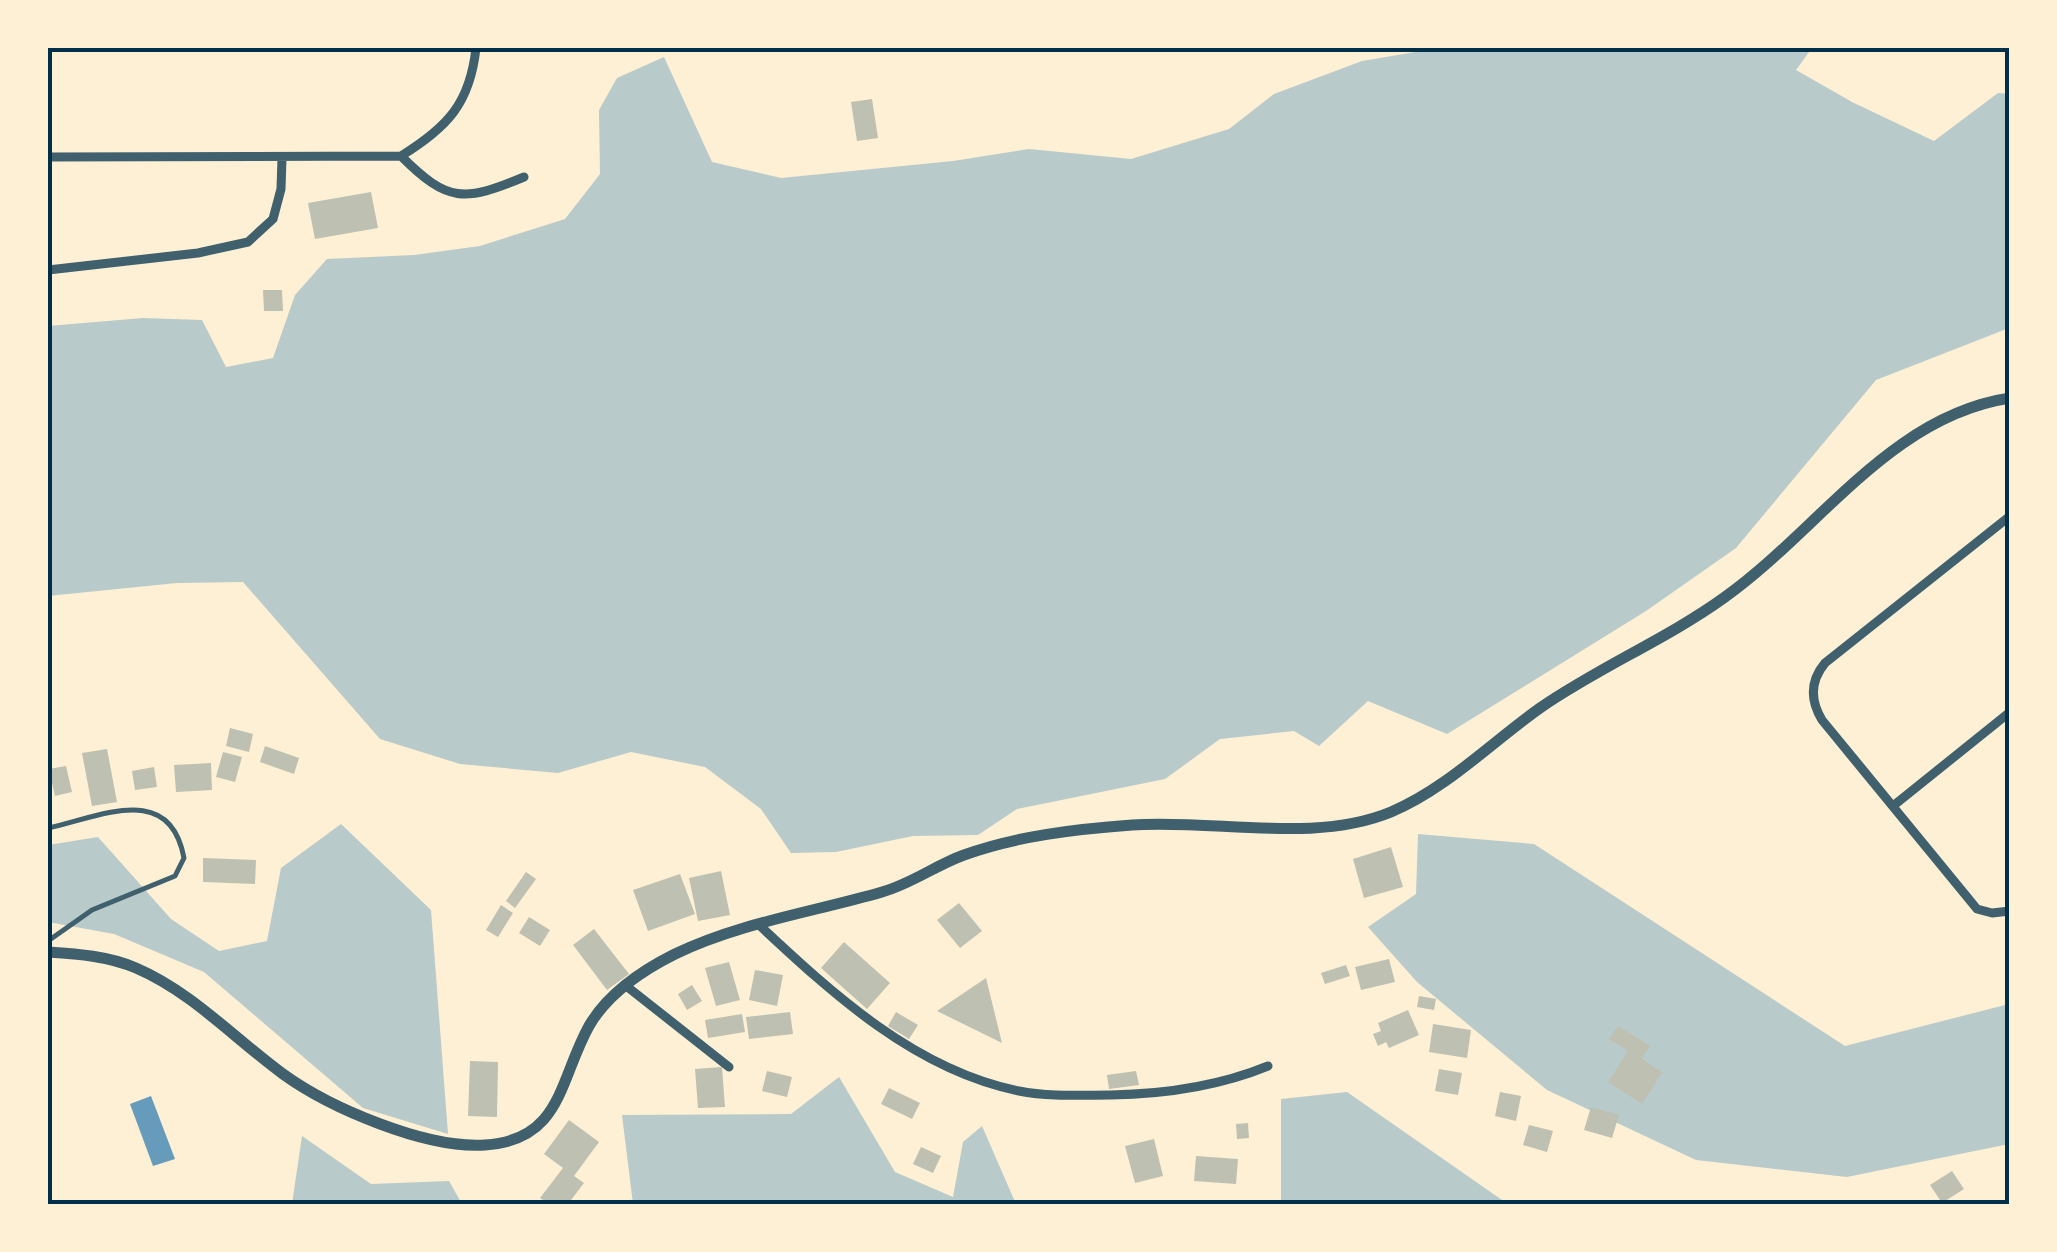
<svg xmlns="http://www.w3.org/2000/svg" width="2057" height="1252" viewBox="0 0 2057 1252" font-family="'Asap Condensed',sans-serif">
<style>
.green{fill:#b9caca}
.water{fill:#669bbc}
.building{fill:#bec0b2}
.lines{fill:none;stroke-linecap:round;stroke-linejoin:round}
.service{stroke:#3f606c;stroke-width:5}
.minor{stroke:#3f606c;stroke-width:9}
.tertiary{stroke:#3f606c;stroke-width:11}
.neatline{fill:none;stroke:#003049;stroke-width:4}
</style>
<rect width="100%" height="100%" fill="#fdf0d5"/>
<path class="green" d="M1439 48H1812L1796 70 1852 102 1934 141 1998 93 2010 94 2009 328 1876 380 1736 548 1646 611 1447 734 1368 701 1319 746 1294 731 1220 739 1165 779 1017 809 978 835 913 836 836 852 791 853 761 809 705 767 631 752 558 773 460 764 380 739 243 582 177 583 48 596V326L143 318 202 320 226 367 273 358 295 295 327 259 414 255 480 246 565 219 600 174 599 110 617 78 664 57 712 162 781 178 953 161 1029 149 1131 159 1229 129 1274 94 1362 61Z
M341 824 431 910 448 1134 363 1108 204 972 114 934 48 922V845L98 837 171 919 219 951 267 941 281 868Z
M1418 834 1534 844 1845 1046 2009 1004V1144L1847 1177 1696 1160 1547 1090 1417 982 1368 927 1416 894Z
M839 1077 895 1172 953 1197 963 1142 982 1126 1016 1204H633L622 1115 791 1114Z
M1347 1092 1502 1200 1471 1204H1281V1099Z
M302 1136 371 1184 449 1181 462 1204H292Z"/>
<path class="water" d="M151 1096 175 1159 153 1166 130 1104Z"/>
<path class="building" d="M872 99 878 138 857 141 851 102Z
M371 192 378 228 315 239 308 203Z
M263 290H282L283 311H264Z
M230 728 253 734 249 752 226 746Z
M265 746 299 758 294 774 260 762Z
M107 749 117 802 92 806 82 753Z
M223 752 242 757 235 782 216 777Z
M211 763 212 790 176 792 174 765Z
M66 766 72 792 55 796 49 769Z
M154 767 157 787 135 790 132 771Z
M1391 847 1403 887 1364 898 1353 859Z
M203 858 256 860 255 884 203 882Z
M721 871 730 915 698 921 689 878Z
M526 872 536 879 515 908 506 901Z
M680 874 695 914 648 931 633 890Z
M959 903 982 931 960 948 937 920Z
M501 905 513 913 498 937 486 930Z
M529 917 550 930 540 946 519 933Z
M594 929 629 974 607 990 573 945Z
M844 942 890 983 867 1009 821 968Z
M1389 959 1395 982 1361 990 1355 967Z
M729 962 740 1000 716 1006 705 968Z
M1346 965 1350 976 1325 984 1321 973Z
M755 970 783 975 777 1006 749 1000Z
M986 978 1002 1043 937 1011Z
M692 985 702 1001 687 1010 678 994Z
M1419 996 1436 999 1434 1010 1417 1007Z
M1408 1010 1419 1035 1389 1048 1386 1042 1378 1046 1373 1034 1381 1031 1378 1023Z
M790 1012 793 1034 749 1039 746 1017Z
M896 1012 918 1025 909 1039 888 1026Z
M742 1014 745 1032 708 1038 705 1020Z
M1433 1024 1471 1030 1467 1058 1429 1052Z
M1618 1026 1650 1046 1642 1059 1662 1072 1642 1104 1608 1082 1628 1051 1609 1039Z
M470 1061 498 1062 497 1117 468 1116Z
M722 1067 725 1107 698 1108 695 1069Z
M1439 1069 1462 1073 1458 1095 1435 1091Z
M767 1071 792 1077 787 1097 762 1091Z
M1136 1071 1139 1085 1109 1089 1107 1075Z
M889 1088 920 1103 912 1119 881 1104Z
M1500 1092 1521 1096 1516 1121 1495 1116Z
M1591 1107 1619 1115 1612 1138 1584 1130Z
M569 1120 599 1142 574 1176 584 1183 568 1204H549L540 1198 563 1168 544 1154Z
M1248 1123 1249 1138 1237 1139 1236 1124Z
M1529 1125 1553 1131 1547 1152 1523 1145Z
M1154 1139 1163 1176 1135 1183 1125 1146Z
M921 1147 941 1156 933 1173 913 1164Z
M1196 1156 1238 1159 1236 1184 1194 1181Z
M1952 1171 1964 1189 1942 1203 1930 1185Z"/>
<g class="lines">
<path class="service" d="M48 828C100 817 170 781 184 858L175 876 92 910 48 941"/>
<path class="minor" d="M401 156C448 203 464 202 524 177
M48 157 401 156C448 127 470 103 476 48
M48 270 198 253 248 242 273 219 281 189 282 158
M2010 516 1825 663C1810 681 1810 700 1822 720L1977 909 1992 913 2010 911
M1893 806 2010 712
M758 924C833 994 915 1070 1019 1091 1049 1097 1081 1095 1111 1095 1165 1094 1217 1087 1268 1066
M625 985 729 1067"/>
<path class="tertiary" d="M48 952C78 954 108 956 136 968 192 992 235 1039 283 1074 330 1108 426 1149 485 1145 562 1140 559 1080 589 1026 608 993 641 971 675 954 739 923 813 912 882 892 911 884 936 865 964 855 1016 836 1077 829 1132 825 1214 819 1314 844 1391 812 1446 789 1492 742 1540 708 1599 667 1667 639 1725 597 1818 531 1890 416 2010 398"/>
</g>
<rect width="2057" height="1252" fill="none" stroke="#fdf0d5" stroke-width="100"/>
<rect x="50" y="50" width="1957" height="1152" class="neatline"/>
</svg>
